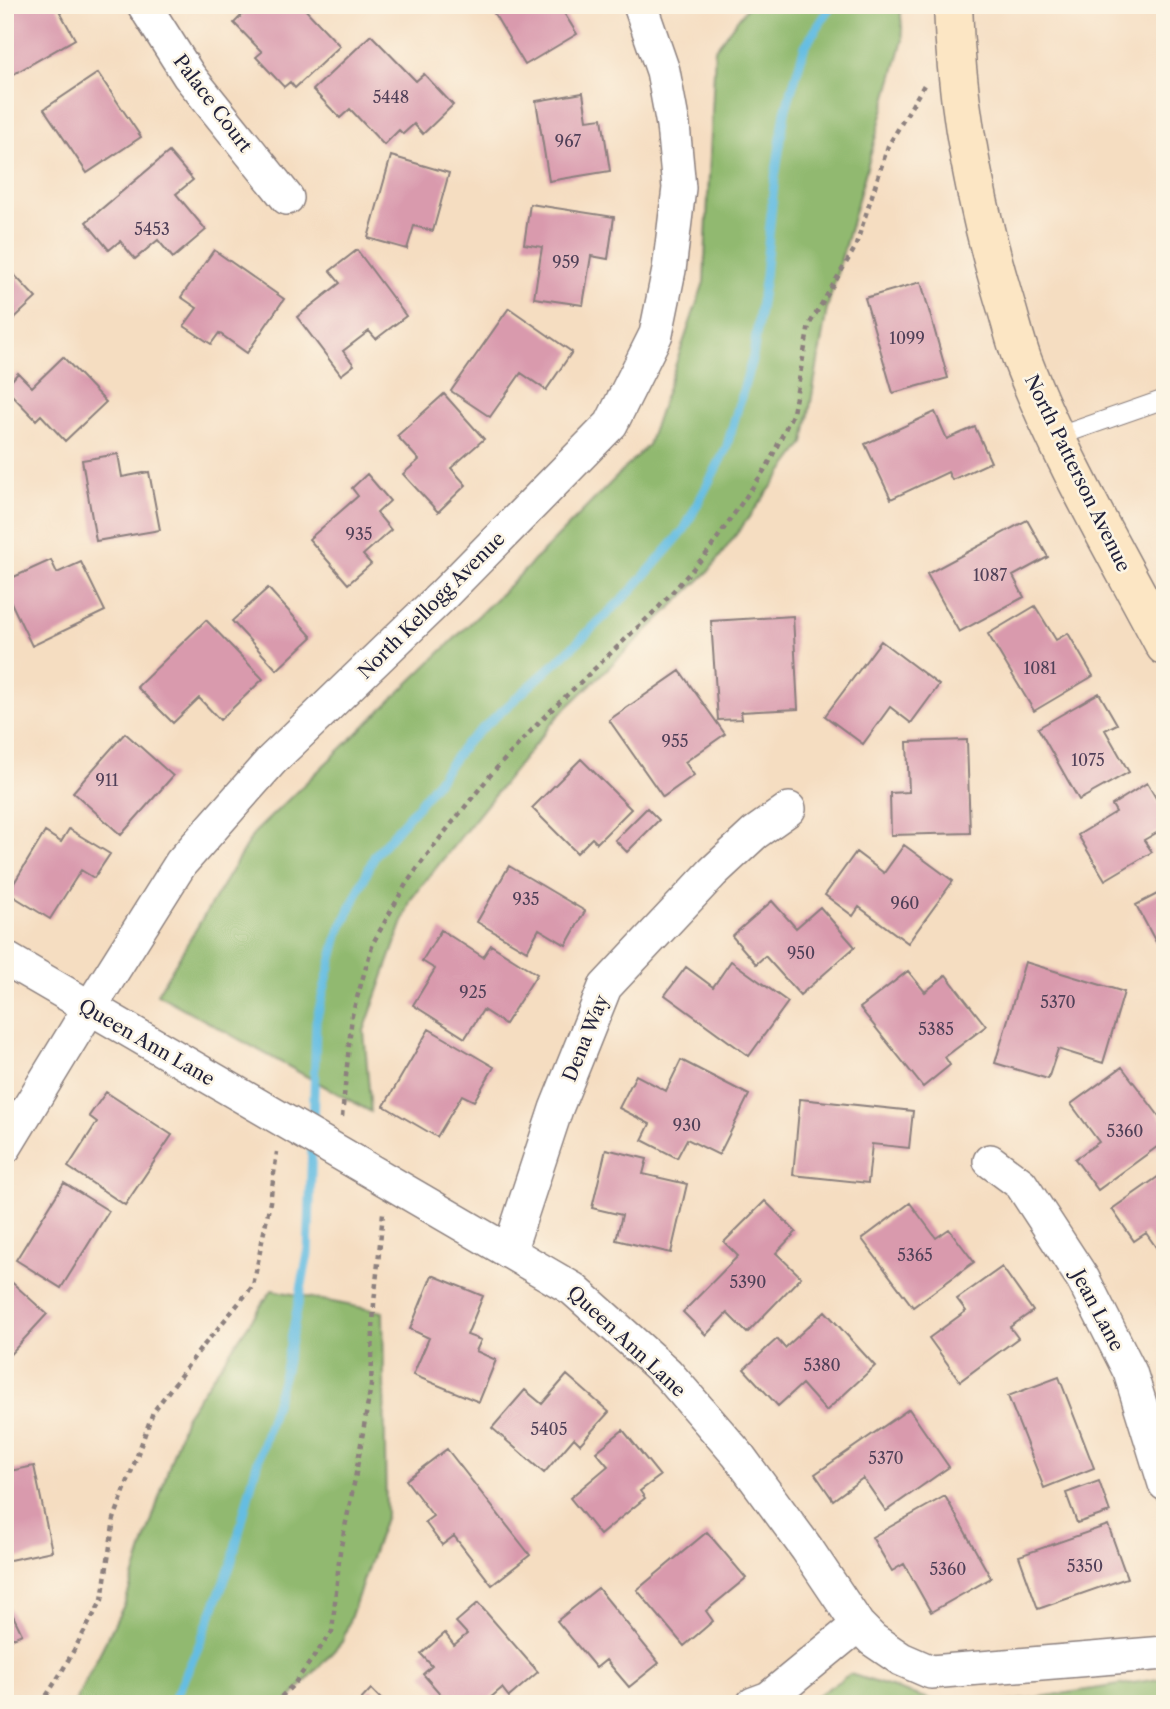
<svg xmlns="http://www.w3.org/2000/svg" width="1170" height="1709" viewBox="0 0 1170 1709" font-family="'Libre Caslon Text',serif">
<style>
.forest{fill:#91b96f;stroke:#5a6e55;stroke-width:2}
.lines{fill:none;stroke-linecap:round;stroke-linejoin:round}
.stream{stroke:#65bde2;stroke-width:9}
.building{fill:#d99aad}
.lane-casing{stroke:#8c807e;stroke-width:20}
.street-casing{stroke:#8c807e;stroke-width:36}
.secondary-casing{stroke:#8c807e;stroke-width:41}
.path{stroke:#8c807e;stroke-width:4.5;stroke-dasharray:5 5;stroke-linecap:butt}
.lane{stroke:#fff;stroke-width:18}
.street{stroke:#fff;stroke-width:33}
.secondary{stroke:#fce6c4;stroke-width:38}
.labels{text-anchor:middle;stroke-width:5;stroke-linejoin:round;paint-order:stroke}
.number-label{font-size:16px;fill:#504058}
.street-label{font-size:19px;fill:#22223b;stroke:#fcf5e5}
</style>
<rect width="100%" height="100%" fill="#fcf5e5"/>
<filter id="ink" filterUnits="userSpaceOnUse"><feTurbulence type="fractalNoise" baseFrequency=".0143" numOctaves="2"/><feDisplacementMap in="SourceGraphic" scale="14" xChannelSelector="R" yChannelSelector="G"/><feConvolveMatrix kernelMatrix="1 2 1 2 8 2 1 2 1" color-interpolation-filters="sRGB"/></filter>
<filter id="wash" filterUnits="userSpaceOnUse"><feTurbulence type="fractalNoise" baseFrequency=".00686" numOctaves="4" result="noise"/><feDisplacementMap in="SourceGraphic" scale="28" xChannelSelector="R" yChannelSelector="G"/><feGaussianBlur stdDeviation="1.57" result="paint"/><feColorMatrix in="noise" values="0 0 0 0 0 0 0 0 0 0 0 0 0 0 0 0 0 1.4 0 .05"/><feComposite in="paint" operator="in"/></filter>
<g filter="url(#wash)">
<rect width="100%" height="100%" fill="#f5ddc1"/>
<path class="forest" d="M749 5H900L903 40 827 309 804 443 709 571 557 717 411 899 364 1031 371 1112 157 994 254 833 515 580 648 445 704 282 715 49Z
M272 1290 383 1312 386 1515 342 1642 285 1704H74L125 1603 185 1417Z
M850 1674 944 1704H804Z
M1165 1678V1704H996Z"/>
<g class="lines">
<path class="stream" d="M313 1129 316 1021 338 935 375 855 421 802 466 743 560 659 633 589 684 530 726 449 753 356 765 276 774 184 785 112 805 46 832 5
M172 1704 197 1650 231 1564 254 1474 285 1370 308 1254 312 1146"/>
</g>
<g id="blocks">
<path class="building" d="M5 5H56L75 39 5 79Z
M252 5H301L340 46 295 88 290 82 284 87 256 57 262 52 234 23Z
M489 5H559L577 34 525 65Z
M371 35 416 81 424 74 453 105 423 134 414 124 403 134 399 130 384 145 350 109 340 118 313 90Z
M98 73 141 137 87 173 44 109Z
M583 93 587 120 602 118 610 171 549 181 536 101Z
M169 152 193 180 176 194 206 230 173 258 158 240 135 259 120 241 109 250 86 222Z
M391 156 449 173 433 231 414 226 407 249 368 238Z
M530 204 614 217 608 259 591 256 583 305 534 298 542 247 524 244Z
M214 250 284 299 247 353 219 333 211 344 184 326 197 308 181 297Z
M357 250 406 316 376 339 369 331 343 351 354 365 341 375 297 317 340 283 330 271Z
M5 265 36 298 5 327Z
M921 282 948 378 893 393 865 298Z
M509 308 572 352 546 390 521 373 490 417 451 391Z
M63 357 106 402 65 441 41 415 36 420 5 388 18 373 32 387Z
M444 394 484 439 451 468 466 485 438 512 403 474 419 460 397 436Z
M935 412 947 439 975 427 991 462 952 480 948 472 891 499 865 444Z
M118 454 122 477 149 472 160 530 96 541 82 460Z
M367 474 390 501 377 513 391 530 363 555 371 564 348 584 309 539 358 496 352 488Z
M1027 520 1048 557 1013 576 1024 597 959 632 927 574Z
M51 560 57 573 81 562 105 611 32 646 5 590V581Z
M268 588 312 637 277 670 232 621Z
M1035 606 1056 640 1068 633 1093 676 1034 711 988 634Z
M793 616 798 709 741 712 742 719 718 720 711 621Z
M206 620 263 679 220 720 199 698 173 723 137 687Z
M881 641 939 685 911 723 890 707 863 744 825 716Z
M680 671 725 734 685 762 694 775 663 797 609 720Z
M1099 693 1117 724 1105 730 1129 772 1079 800 1038 728Z
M125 733 173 776 121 835 73 792Z
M967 740 970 833 891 835 890 793 909 792 907 742Z
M581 759 631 809 597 843 592 838 577 853 532 808Z
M1147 783 1165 813V828L1144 840 1152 852 1105 880 1078 835 1116 812 1112 805Z
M647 808 659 820 627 852 615 840Z
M69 829 110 854 94 878 81 870 50 919 8 893 45 832 61 842Z
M904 845 953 881 908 943 859 907 853 916 825 895 856 852 884 873Z
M509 866 585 911 566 945 539 929 527 951 477 922Z
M1165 890V959L1136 905Z
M772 901 796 928 820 907 855 947 800 995 765 956 756 964 732 936Z
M441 930 483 957 491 945 537 974 505 1024 483 1010 465 1038 413 1005 435 969 422 961Z
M731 961 788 1002 749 1056 665 995 686 967 713 987Z
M1025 962 1124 992 1103 1063 1058 1049 1048 1079 995 1063Z
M908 971 925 992 946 975 986 1026 945 1057 950 1065 923 1087 860 1008Z
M429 1029 494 1067 474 1101 462 1095 437 1137 384 1106Z
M681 1060 749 1095 719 1155 687 1139 677 1158 642 1140 650 1124 619 1108 636 1075 666 1091Z
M1122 1067 1165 1124V1141L1098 1190 1075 1159 1099 1142 1071 1104Z
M106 1092 172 1135 125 1205 68 1167 97 1122 89 1116Z
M800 1099 913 1111 909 1148 872 1144 868 1183 793 1175Z
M606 1149 647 1159 643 1174 687 1184 671 1253 616 1240 622 1215 592 1208Z
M1165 1172V1260L1146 1233 1134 1241 1112 1209Z
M64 1183 109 1211 61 1288 16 1260Z
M765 1201 796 1232 776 1253 801 1277 747 1333 727 1313 706 1335 683 1312 738 1256 724 1242Z
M910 1203 936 1238 949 1229 974 1262 913 1307 862 1239Z
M1002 1267 1033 1311 1010 1327 1018 1338 960 1381 929 1338 966 1311 957 1299Z
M432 1275 483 1296 467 1335 481 1340 476 1351 496 1360 479 1402 413 1375 429 1338 410 1329Z
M7 1278 47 1314 5 1360V1280Z
M1165 1299V1319L1157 1303Z
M825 1311 875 1366 826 1411 802 1384 778 1406 744 1369 777 1339 785 1348Z
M567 1375 609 1412 580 1444 574 1438 544 1473 492 1428 525 1390 542 1404Z
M1059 1377 1094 1468 1044 1488 1008 1396Z
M909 1409 949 1467 886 1511 863 1478 833 1500 815 1474Z
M623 1430 660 1476 640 1491 645 1498 600 1535 570 1498 608 1466 596 1452Z
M447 1449 530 1555 492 1585 454 1536 442 1545 425 1522 433 1516 406 1480Z
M34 1466 52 1551 5 1561V1472Z
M1099 1481 1110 1512 1077 1523 1066 1493Z
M945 1496 991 1578 931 1612 904 1564 892 1571 872 1537Z
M1108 1525 1127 1578 1038 1609 1019 1556Z
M707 1532 746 1578 706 1611 713 1621 684 1646 637 1590Z
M598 1588 659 1663 629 1687 606 1660 596 1668 557 1621Z
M5 1599 22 1634 5 1642Z
M478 1603 538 1672 509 1697 502 1688 483 1704H449L423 1674 432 1666 421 1654 445 1633 454 1645 467 1634 456 1622Z
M371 1689 386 1704H357Z"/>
</g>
</g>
<g filter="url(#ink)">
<use href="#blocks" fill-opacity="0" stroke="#8c807e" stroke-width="2"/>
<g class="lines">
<g class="lane-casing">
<path id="lane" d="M1056 437 1165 399"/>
</g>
<g class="street-casing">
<path id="street" d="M144 5 189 76 287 198
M5 958 573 1289 667 1373 738 1455 807 1549 858 1625 873 1640 901 1659 931 1672 1165 1653
M5 1147 89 1009 181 863 272 760 441 597 611 424 656 334 669 270 679 188 673 125 663 71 640 5
M990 1161 1021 1184 1083 1279 1130 1372 1165 1484
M509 1252 556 1109 605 987 713 872 755 833 789 809
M753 1704 769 1698 858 1625"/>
</g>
<g class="secondary-casing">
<path id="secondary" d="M953 5C956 104 975 202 1003 296 1010 318 1015 341 1023 362 1061 460 1116 553 1165 646"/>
</g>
<path class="path" d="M342 1117 352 1015 373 943 406 884 436 843 493 772 543 718 659 607 707 553 768 465 793 413 809 325 855 248 888 146 924 85
M41 1704 61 1673 102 1600 114 1519 153 1412 199 1351 253 1286 270 1202 277 1152
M274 1704 294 1684 332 1632 340 1551 355 1479 371 1385 374 1303 383 1213"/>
<use href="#lane" class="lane"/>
<use href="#street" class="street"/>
<use href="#secondary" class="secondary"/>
</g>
</g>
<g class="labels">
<g class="number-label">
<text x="391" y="103">5448</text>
<text x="568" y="147">967</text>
<text x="152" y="235">5453</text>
<text x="566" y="268">959</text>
<text x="907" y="344">1099</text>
<text x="359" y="540">935</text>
<text x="990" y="581">1087</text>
<text x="1040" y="674">1081</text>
<text x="675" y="747">955</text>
<text x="1088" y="766">1075</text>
<text x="107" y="786">911</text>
<text x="526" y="905">935</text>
<text x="905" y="909">960</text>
<text x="801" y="959">950</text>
<text x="473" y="998">925</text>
<text x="1058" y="1008">5370</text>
<text x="936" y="1035">5385</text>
<text x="687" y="1131">930</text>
<text x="1125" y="1137">5360</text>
<text x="915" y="1261">5365</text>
<text x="748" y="1288">5390</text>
<text x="822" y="1371">5380</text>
<text x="549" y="1435">5405</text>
<text x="886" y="1464">5370</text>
<text x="1085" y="1572">5350</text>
<text x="948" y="1575">5360</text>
</g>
<g class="street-label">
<text transform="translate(213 103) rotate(53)" y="7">Palace Court</text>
<text transform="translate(1078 473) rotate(64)" y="7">North Patterson Avenue</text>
<text transform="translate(431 605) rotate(-45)" y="7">North Kellogg Avenue</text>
<text transform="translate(585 1038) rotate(-68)" y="7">Dena Way</text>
<text transform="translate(147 1042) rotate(30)" y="7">Queen Ann Lane</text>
<text transform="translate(1098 1310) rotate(62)" y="7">Jean Lane</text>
<text transform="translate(627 1341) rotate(43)" y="7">Queen Ann Lane</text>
</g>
</g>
<rect width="1170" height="1709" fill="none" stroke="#fcf5e5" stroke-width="28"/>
</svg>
